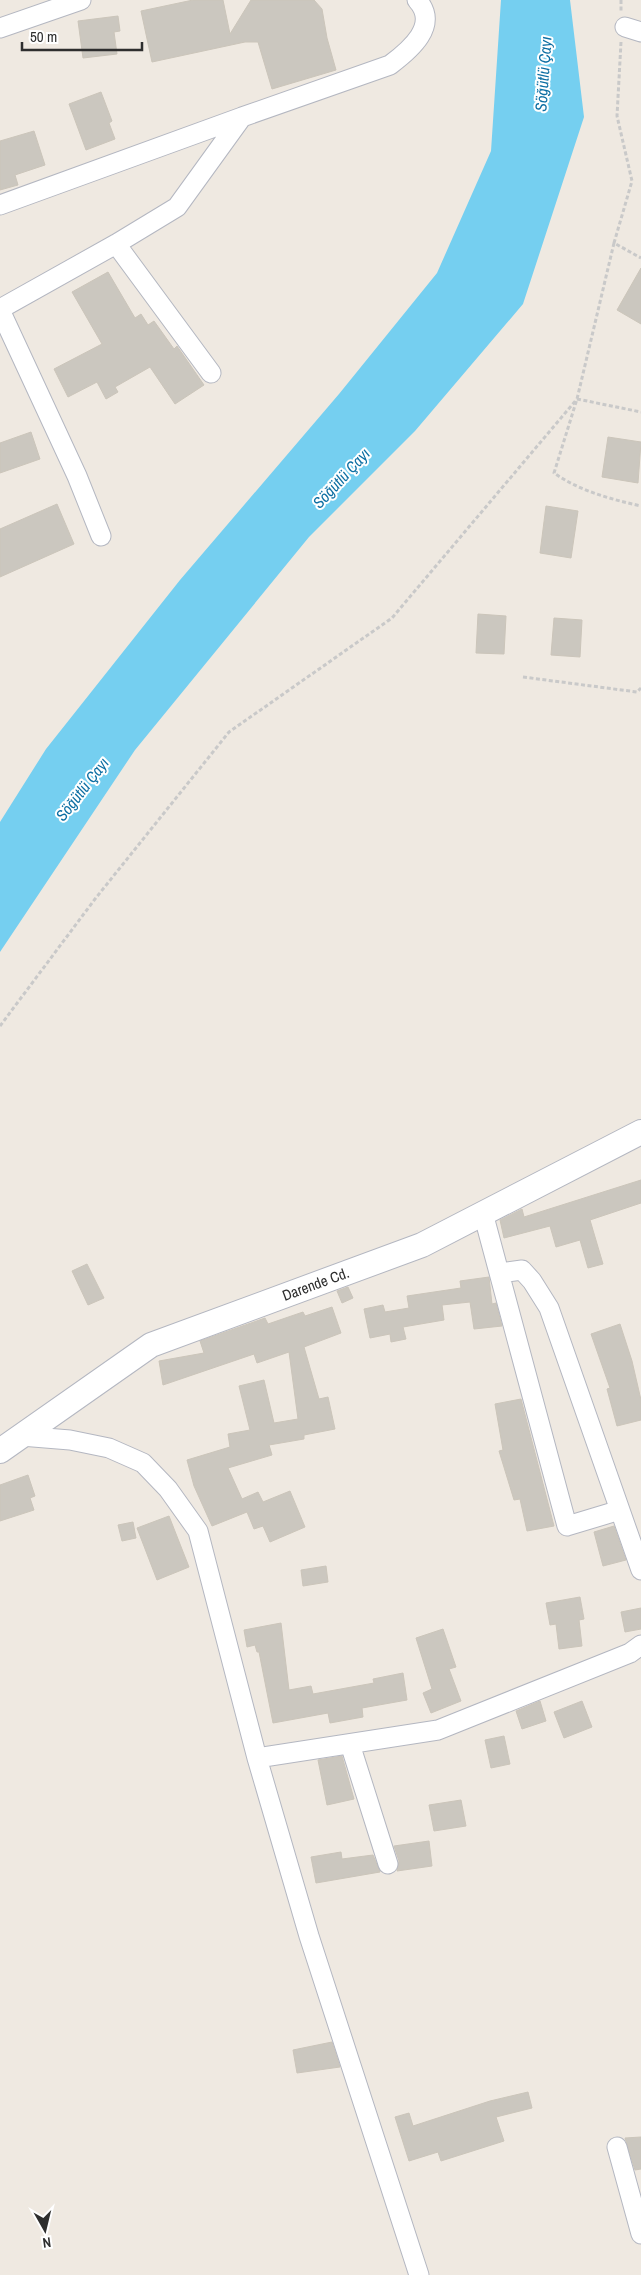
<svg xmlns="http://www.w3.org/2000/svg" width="641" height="2275" viewBox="0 0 641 2275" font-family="'Archivo Narrow',sans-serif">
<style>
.water{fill:#75cff0}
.building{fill:#cbc7bf;stroke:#cbc5ba}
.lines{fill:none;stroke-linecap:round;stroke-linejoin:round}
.minor-casing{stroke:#b4b7c1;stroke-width:21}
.tertiary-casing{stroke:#b4b7c1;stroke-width:26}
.path{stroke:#c9c9c9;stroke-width:3;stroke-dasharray:4 2.5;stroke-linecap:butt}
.minor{stroke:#fff;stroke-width:19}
.tertiary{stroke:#fff;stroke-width:24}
.labels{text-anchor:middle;stroke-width:4;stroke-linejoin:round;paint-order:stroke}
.street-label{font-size:15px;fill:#2e2e2e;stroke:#fff}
.water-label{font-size:16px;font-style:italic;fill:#0d6fa3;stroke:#fff}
</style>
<rect width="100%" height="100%" fill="#efe9e1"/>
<path class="water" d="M501 0H570L584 117 523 304 415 431 309 537 135 750 0 952V822L46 749 180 580 339 394 437 273 491 151Z"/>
<path class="building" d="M193 0H223L230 34 251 0H314L322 9 327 38 336 70 272 89 258 42H245L152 62 141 11Z
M118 16 120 31 114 32 117 54 83 58 78 21Z
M101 92 112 121 109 123 115 139 86 150 69 104Z
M34 131 45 165 15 175 18 185 0 190V141Z
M641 268V324L617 310Z
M108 272 135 318 141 314 148 325 154 321 174 349 177 346 204 385 175 404 150 367 115 387 118 392 106 399 97 382 68 397 54 369 102 344 72 292Z
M31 432 40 459 0 473V443Z
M608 437 641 442 638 483 602 477Z
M57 504 74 544 0 577V529Z
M546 506 578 511 571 558 540 553Z
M478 614 506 616 504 654 476 653Z
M554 618 582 620 580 657 551 655Z
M641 1180V1203L590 1220 603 1264 588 1268 580 1240 556 1247 550 1226 504 1238 500 1220 522 1209 524 1217Z
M87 1264 104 1298 88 1305 72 1271Z
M489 1277 492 1304 496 1303 502 1326 474 1329 470 1302 442 1305 444 1320 403 1327 406 1339 391 1342 390 1334 370 1338 364 1309 383 1305 385 1312 409 1308 407 1296 461 1288 460 1281Z
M348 1287 353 1298 342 1303 337 1291Z
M332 1307 341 1333 304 1347 319 1399 328 1397 335 1429 304 1435V1439L269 1445 272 1455 228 1468 242 1499 258 1492 263 1502 290 1491 305 1527 270 1542 263 1526 254 1529 247 1512 212 1526 194 1486 187 1460 230 1447 228 1434 250 1430 239 1386 264 1380 274 1423 298 1419 289 1352 257 1363 254 1354 163 1385 159 1361 204 1353 200 1341 265 1318 268 1324 303 1312 305 1316Z
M620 1324 632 1361 641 1400V1420L617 1426 607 1389 610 1388 591 1334Z
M521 1399 554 1526 527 1531 520 1499 514 1500 499 1451 503 1450 495 1404Z
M28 1475 35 1496 30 1498 34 1510 0 1521V1485Z
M169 1516 189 1567 157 1580 137 1528Z
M133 1522 136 1538 122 1541 118 1525Z
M614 1526 626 1560 603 1566 594 1532Z
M326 1566 328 1582 303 1586 301 1570Z
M580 1597 584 1619 579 1620 582 1646 559 1649 556 1624 550 1625 546 1603Z
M641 1608V1629L625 1632 621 1612Z
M281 1623 289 1690 311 1686 313 1694 374 1683 373 1679 403 1673 407 1700 362 1708 363 1717 330 1723 328 1713 273 1723 259 1652H257L255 1645 247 1647 244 1630Z
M443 1629 456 1667 449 1669 461 1701 431 1713 423 1693 432 1689 416 1638Z
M540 1701 546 1721 522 1729 516 1711Z
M582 1701 592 1727 564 1738 554 1712Z
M504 1736 510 1764 491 1768 485 1740Z
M342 1756 354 1799 327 1805 318 1760Z
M461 1800 466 1826 434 1831 429 1805Z
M429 1841 432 1866 397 1871 399 1861 394 1846Z
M341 1852 342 1859 373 1855 380 1872 316 1883 311 1857Z
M332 2042 340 2067 297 2073 293 2050Z
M528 2092 532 2108 496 2117 504 2141 441 2161 438 2152 409 2161 395 2117 409 2113 413 2126 490 2101Z
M641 2137V2169L635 2170 625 2138Z"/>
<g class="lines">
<g class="minor-casing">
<path id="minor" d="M625 27 641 32
M0 28 81 0
M0 205 242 117
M116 244 211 373
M0 309 116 244 177 207 242 117 390 65C410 50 440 25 417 0
M0 310 77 476 101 536
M483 1213 567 1526 620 1510
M500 1273 522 1270 532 1281 549 1308 641 1570
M21 1436 70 1440 109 1448 143 1463 168 1489 198 1531 257 1758 309 1936 419 2275
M350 1744 388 1864
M257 1758 438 1730 630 1653 641 1645
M617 2147 641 2234"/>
</g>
<g class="tertiary-casing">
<g id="tertiary">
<path id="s1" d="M0 1451 151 1345 422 1245 641 1132"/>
</g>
</g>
<path class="path" d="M621 0V11
M621 42 617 116 632 181 614 243 641 258
M614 243 577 399 554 473C580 491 610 499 641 506
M577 399 641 412
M523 677 637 692 641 688
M0 1026 95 899 229 732 392 618 577 399"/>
<use href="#minor" class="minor"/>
<use href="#tertiary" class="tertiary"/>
</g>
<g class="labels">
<g class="street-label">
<text dy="5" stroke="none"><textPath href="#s1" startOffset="360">Darende Cd.</textPath></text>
</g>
<g class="water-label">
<text transform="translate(543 74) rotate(-86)" y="6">Söğütlü Çayı</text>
<text transform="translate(341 478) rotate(-47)" y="6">Söğütlü Çayı</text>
<text transform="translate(82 789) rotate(-52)" y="6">Söğütlü Çayı</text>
</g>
</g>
<g transform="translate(45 2230) rotate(172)" stroke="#ffffff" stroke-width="4" paint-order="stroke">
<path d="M0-4L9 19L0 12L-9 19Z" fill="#2e2e2e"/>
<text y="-8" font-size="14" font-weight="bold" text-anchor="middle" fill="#2e2e2e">N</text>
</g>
<path d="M22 42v8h120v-8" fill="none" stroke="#2e2e2e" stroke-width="2.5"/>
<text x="30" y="42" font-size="15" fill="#2e2e2e" stroke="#ffffff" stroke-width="4" paint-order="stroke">50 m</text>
</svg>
